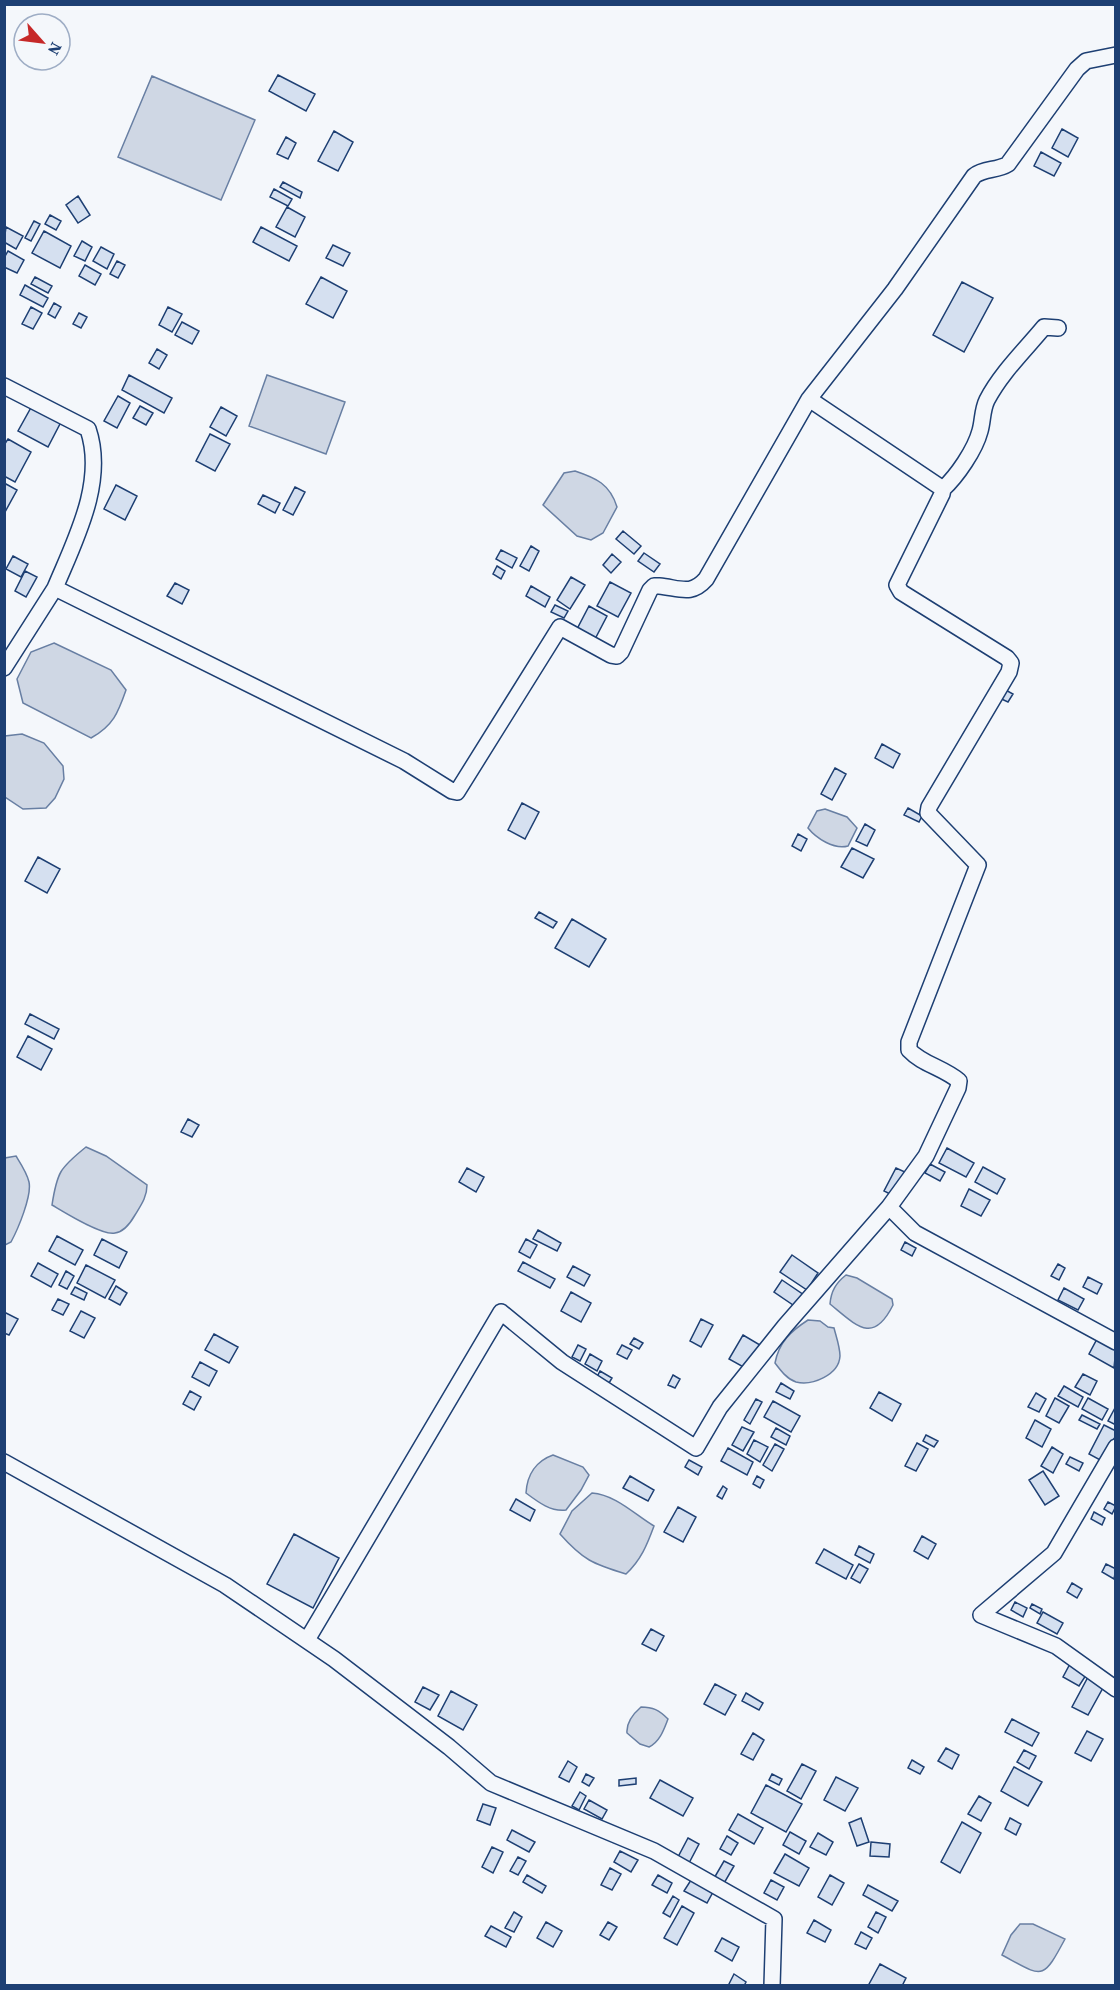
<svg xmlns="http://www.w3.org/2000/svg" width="1120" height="1990" viewBox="0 0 1120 1990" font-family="'Source Serif 4',serif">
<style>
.water{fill:#cfd7e4;stroke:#687fa3;stroke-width:1.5}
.building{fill:#d5e0f0;stroke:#1d3f73;stroke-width:1.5}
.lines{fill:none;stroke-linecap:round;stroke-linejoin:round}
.minor-casing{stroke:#1d3f73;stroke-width:18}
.minor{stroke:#f4f7fb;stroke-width:15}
</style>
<rect width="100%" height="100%" fill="#f4f7fb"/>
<path class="water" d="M152 76 255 120 221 200 118 157Z
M267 375 345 402 326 454 249 426Z
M575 471C596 478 610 484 617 507L603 533 591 540 577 536 543 505 564 473Z
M54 643 111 670 126 690C118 713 113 726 91 738L23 703 17 679 31 652Z
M22 734 44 743 63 766 64 779 55 798 46 808 23 809 5 797V736Z
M825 809 847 817 857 828 848 846C834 850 816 838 808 828L817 811Z
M86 1147 106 1156 147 1185C147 1197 141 1205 135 1215 131 1222 124 1232 115 1233 102 1236 64 1212 52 1205 57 1172 60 1168 86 1147Z
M16 1156C21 1164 27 1173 29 1182 32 1196 18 1229 11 1242L5 1245V1158Z
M846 1275 857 1278 892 1299 893 1305C873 1345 857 1326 830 1304 831 1291 836 1283 846 1275Z
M808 1320 820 1321 828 1327 834 1328C836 1336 840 1347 840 1356 839 1375 812 1386 796 1382 787 1379 781 1371 775 1363 779 1342 791 1331 808 1320Z
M553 1455 583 1467 589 1475 581 1490 566 1510C551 1512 538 1502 526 1493 527 1475 536 1461 553 1455Z
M592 1493C616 1495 634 1514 654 1526 647 1545 641 1560 626 1574 593 1564 583 1560 560 1534L572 1511Z
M641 1707C653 1707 659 1710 668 1719 664 1729 660 1742 649 1747L640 1744 627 1733C626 1722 633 1714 641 1707Z
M1020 1924H1033L1065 1939C1042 1982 1043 1977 1002 1955L1011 1935Z"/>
<path class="building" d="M278 75 315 94 306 111 269 91Z
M1062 129 1078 138 1068 157 1052 148Z
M334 131 353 142 338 171 318 161Z
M286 137 296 143 288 159 277 154Z
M1041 152 1061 163 1054 176 1034 166Z
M283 182 302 192 300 198 280 187Z
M274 189 292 199 288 206 270 197Z
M78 196 90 215 78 223 66 205Z
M287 207 305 217 295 237 276 227Z
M50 215 61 221 56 230 45 224Z
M34 221 40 224 31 241 25 238Z
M6 227 23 236 16 249 4 242Z
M261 227 297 246 289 261 253 242Z
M44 231 71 246 60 268 32 253Z
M82 241 92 247 85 261 74 256Z
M333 245 350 253 343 266 326 258Z
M101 247 114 254 107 269 93 261Z
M8 251 24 260 17 273 4 267V258Z
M117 261 125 265 118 278 110 274Z
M85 265 101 274 95 285 79 276Z
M35 277 52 286 48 293 31 284Z
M321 277 347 291 333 318 306 304Z
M962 282 993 298 964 352 933 335Z
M25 285 48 298 43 307 20 295Z
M54 303 61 307 55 318 48 314Z
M31 307 42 313 33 329 22 324Z
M168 307 182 314 172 332 159 325Z
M79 313 87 317 81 328 73 324Z
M182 322 199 331 192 344 175 335Z
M157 349 167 355 159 369 149 363Z
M129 375 172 398 164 413 122 390Z
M118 396 130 403 117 428 104 421Z
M33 404 62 420 48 447 18 431Z
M140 406 153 413 146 425 133 418Z
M221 407 237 416 226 436 210 427Z
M210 434 230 444 215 471 196 461Z
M8 439 31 452 15 482 4 476V445Z
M6 484 17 490 5 512 4 487Z
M116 485 137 496 125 520 104 509Z
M295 487 305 492 293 515 283 510Z
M263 495 280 503 275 513 258 504Z
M623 531 641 546 634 554 616 539Z
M531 546 539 551 529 571 520 566Z
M501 550 517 558 512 568 496 559Z
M644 553 660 564 654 572 638 561Z
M612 554 621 562 611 573 603 565Z
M13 556 28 564 21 577 6 569Z
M497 566 505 571 501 579 493 574Z
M25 571 37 577 26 597 15 591Z
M571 577 585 585 570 609 557 600Z
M610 582 631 593 618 617 597 606Z
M175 583 189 590 182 604 167 596Z
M531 586 550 597 545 607 526 596Z
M555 605 568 611 564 618 551 612Z
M589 606 607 616 594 641 576 631Z
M1002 688 1013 694 1008 702 997 697Z
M882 744 900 754 893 768 875 758Z
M835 768 846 774 832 800 821 794Z
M522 803 539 812 525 839 508 830Z
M908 808 922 816 919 822 904 815Z
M865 824 875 830 867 846 856 841Z
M798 834 807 839 801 851 792 846Z
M852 848 874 859 863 878 841 867Z
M38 857 60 869 47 893 25 881Z
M539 912 557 922 553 928 535 918Z
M572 919 606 939 589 967 555 948Z
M30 1014 59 1029 54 1039 25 1024Z
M28 1036 52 1049 41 1070 17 1057Z
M188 1119 199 1125 192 1137 181 1132Z
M947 1148 974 1163 966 1177 939 1163Z
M930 1164 945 1172 940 1181 925 1173Z
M983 1167 1005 1179 997 1194 975 1182Z
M467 1168 484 1177 476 1192 459 1182Z
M896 1168 905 1172 892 1195 884 1191Z
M969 1189 990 1200 981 1216 961 1206Z
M538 1230 561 1243 557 1251 533 1239Z
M57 1236 83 1250 75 1265 49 1251Z
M102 1239 127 1252 119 1268 94 1255Z
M526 1239 537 1245 530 1258 519 1252Z
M905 1242 916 1248 912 1256 901 1250Z
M792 1255 818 1273 807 1290 780 1272Z
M523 1262 555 1279 550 1288 518 1271Z
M38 1263 58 1274 51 1287 31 1276Z
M1058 1264 1065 1268 1059 1280 1051 1276Z
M86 1265 115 1280 105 1298 77 1283Z
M573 1266 590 1275 584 1286 567 1277Z
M66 1271 74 1276 67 1289 59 1285Z
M1088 1277 1102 1284 1097 1294 1083 1287Z
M782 1280 804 1295 796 1307 774 1292Z
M116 1286 127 1293 120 1305 109 1299Z
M75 1287 87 1293 84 1300 71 1294Z
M1064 1288 1084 1299 1078 1310 1058 1300Z
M571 1292 591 1303 581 1322 561 1311Z
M58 1299 69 1304 63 1315 52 1310Z
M81 1311 95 1318 84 1338 70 1331Z
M4 1312 18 1319 9 1335 4 1333Z
M701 1319 713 1325 701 1347 690 1341Z
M214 1334 238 1347 229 1363 205 1350Z
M743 1335 760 1345 747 1369 729 1359Z
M634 1338 643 1343 639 1349 630 1344Z
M1097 1339 1116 1348 1114 1368 1089 1354Z
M578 1345 586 1349 580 1361 572 1357Z
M622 1345 632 1350 627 1359 617 1354Z
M590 1354 602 1361 597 1371 585 1364Z
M200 1362 217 1371 209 1386 192 1377Z
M600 1371 612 1378 609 1383 597 1377Z
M1083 1374 1097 1381 1090 1395 1075 1387Z
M673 1375 680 1379 675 1388 668 1385Z
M781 1383 794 1391 790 1399 776 1392Z
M1064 1386 1083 1397 1078 1407 1058 1396Z
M190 1391 201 1397 194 1410 183 1404Z
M879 1392 901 1404 892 1421 870 1408Z
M1036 1393 1046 1399 1039 1412 1028 1407Z
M1055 1398 1069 1406 1059 1423 1046 1416Z
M1088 1398 1108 1409 1102 1420 1082 1409Z
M756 1399 762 1402 750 1424 744 1420Z
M773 1401 800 1416 791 1432 764 1417Z
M1116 1406V1425L1108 1421Z
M1082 1415 1100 1424 1097 1429 1079 1420Z
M1035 1420 1051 1429 1042 1447 1026 1438Z
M1104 1425 1116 1431V1435L1102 1461 1089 1454Z
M742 1427 754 1432 743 1451 732 1445Z
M776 1428 790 1436 786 1445 771 1437Z
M926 1435 938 1441 934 1447 923 1441Z
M754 1440 768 1447 760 1462 747 1454Z
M917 1443 928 1449 916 1471 905 1466Z
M775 1444 784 1449 772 1471 763 1465Z
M1052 1447 1063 1454 1053 1473 1041 1466Z
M728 1448 753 1462 747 1475 721 1461Z
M1070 1457 1083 1463 1079 1471 1066 1464Z
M689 1460 702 1467 698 1475 685 1467Z
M1043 1471 1059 1496 1045 1505 1029 1480Z
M630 1476 654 1490 648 1501 623 1488Z
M757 1476 764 1480 760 1488 753 1484Z
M723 1486 727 1489 722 1499 717 1496Z
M516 1499 535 1510 530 1521 510 1510Z
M1108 1502 1116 1506 1112 1514 1104 1509Z
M678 1507 696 1517 683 1542 664 1532Z
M1094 1512 1105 1518 1102 1525 1091 1519Z
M294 1534 339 1558 313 1608 267 1584Z
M922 1536 936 1544 928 1559 914 1551Z
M859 1546 874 1554 870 1563 855 1555Z
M824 1549 853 1565 846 1579 816 1563Z
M859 1564 868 1569 860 1583 851 1578Z
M1106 1564 1116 1569 1114 1579 1102 1572Z
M1072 1583 1082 1589 1077 1598 1067 1592Z
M1015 1602 1027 1608 1023 1617 1011 1610Z
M1032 1604 1042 1609 1040 1614 1030 1608Z
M1043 1612 1063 1623 1057 1634 1037 1623Z
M651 1629 664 1636 656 1651 642 1644Z
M1071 1662 1088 1672 1079 1686 1063 1677Z
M1088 1677 1104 1686 1088 1715 1072 1707Z
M715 1684 736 1695 725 1715 704 1704Z
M423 1687 439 1695 430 1710 415 1702Z
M451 1691 477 1705 463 1730 438 1716Z
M746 1693 763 1703 759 1710 742 1701Z
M1012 1719 1039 1733 1032 1746 1005 1732Z
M1087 1731 1103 1739 1091 1761 1075 1753Z
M753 1733 764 1740 753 1760 741 1754Z
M946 1748 959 1755 952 1769 938 1761Z
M1024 1750 1036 1756 1029 1769 1017 1762Z
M912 1760 924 1767 920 1774 908 1768Z
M568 1761 577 1767 569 1782 559 1777Z
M802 1764 816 1771 801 1799 787 1791Z
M1014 1767 1042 1782 1028 1806 1001 1791Z
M586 1774 594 1778 589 1786 582 1782Z
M772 1774 782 1779 779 1785 769 1780Z
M836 1777 858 1788 845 1811 824 1800Z
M636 1778V1784L619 1786V1780Z
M660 1780 693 1798 683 1816 650 1798Z
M766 1785 802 1804 786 1832 751 1813Z
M580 1792 586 1796 579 1810 572 1806Z
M979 1796 991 1803 981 1821 968 1814Z
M589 1800 607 1810 602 1819 584 1809Z
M483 1804 496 1808 490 1825 477 1820Z
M738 1814 763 1828 754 1844 729 1830Z
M861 1818 869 1842 857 1846 849 1823Z
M1010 1818 1021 1824 1016 1835 1005 1829Z
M962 1822 981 1833 960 1873 941 1862Z
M512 1830 535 1842 529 1852 507 1840Z
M790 1832 806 1841 799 1854 783 1845Z
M818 1833 833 1842 826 1855 810 1847Z
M727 1836 738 1843 731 1855 720 1849Z
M688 1838 699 1844 689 1863 678 1857Z
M871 1842 890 1844 889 1857 870 1856Z
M492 1847 503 1852 493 1873 482 1867Z
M620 1851 638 1860 631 1872 614 1862Z
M785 1854 809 1868 799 1886 774 1873Z
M518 1857 526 1861 518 1875 510 1871Z
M724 1861 734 1866 723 1885 713 1880Z
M610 1868 621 1874 612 1890 601 1885Z
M527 1875 546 1886 542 1893 523 1882Z
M658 1875 672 1883 667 1893 652 1885Z
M830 1875 844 1883 832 1905 818 1897Z
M691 1880 713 1892 707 1903 684 1891Z
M771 1880 784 1887 777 1900 764 1893Z
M868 1885 898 1901 892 1911 863 1895Z
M673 1896 679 1900 670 1917 663 1913Z
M682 1906 694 1913 677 1945 664 1938Z
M514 1912 522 1917 514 1932 505 1928Z
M876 1912 886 1917 878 1933 868 1927Z
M814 1920 831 1930 825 1942 807 1933Z
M546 1922 562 1931 553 1947 537 1938Z
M608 1922 617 1927 609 1940 600 1935Z
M491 1926 511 1937 506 1947 485 1936Z
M861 1932 872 1938 866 1949 855 1944Z
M722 1938 739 1947 732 1961 715 1951Z
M880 1964 906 1978 902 1986H868Z
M734 1974 746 1982 744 1986H728Z"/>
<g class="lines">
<g class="minor-casing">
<path id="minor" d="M4 386 88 429C106 482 75 540 55 588
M943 489C957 476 975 450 980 431 983 421 982 410 987 400 1001 373 1025 350 1044 327L1058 328
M4 668 55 588 404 761 452 791 457 792 560 627 611 655 617 656 621 652 650 590 654 586H659C680 588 691 596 706 579L809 399 895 289 974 176C984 168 997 171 1008 164L1077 69 1086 61 1116 55
M889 1207 915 1233 1116 1342
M1116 1447 1054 1553 981 1615 1056 1646 1116 1689
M4 1462 225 1585 334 1659 449 1747 491 1783 654 1851 774 1919 772 1986
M307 1640 501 1312 562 1362 696 1448 720 1407 785 1326 889 1207 926 1156 958 1088 959 1081C944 1068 922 1064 909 1050V1042L978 865 928 813 929 807 1009 672 1011 663 1007 658 901 592 897 585 942 494 943 489 809 399"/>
</g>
<use href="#minor" class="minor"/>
</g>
<rect width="1120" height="1990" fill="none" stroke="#1d3f73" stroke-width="12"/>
<g transform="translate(42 42) rotate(118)"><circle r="28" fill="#f4f7fb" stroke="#9eadc5" stroke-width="1.5"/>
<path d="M0-4.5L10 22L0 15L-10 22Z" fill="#c62828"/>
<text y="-9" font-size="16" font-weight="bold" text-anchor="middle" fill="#1d3f73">N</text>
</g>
</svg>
